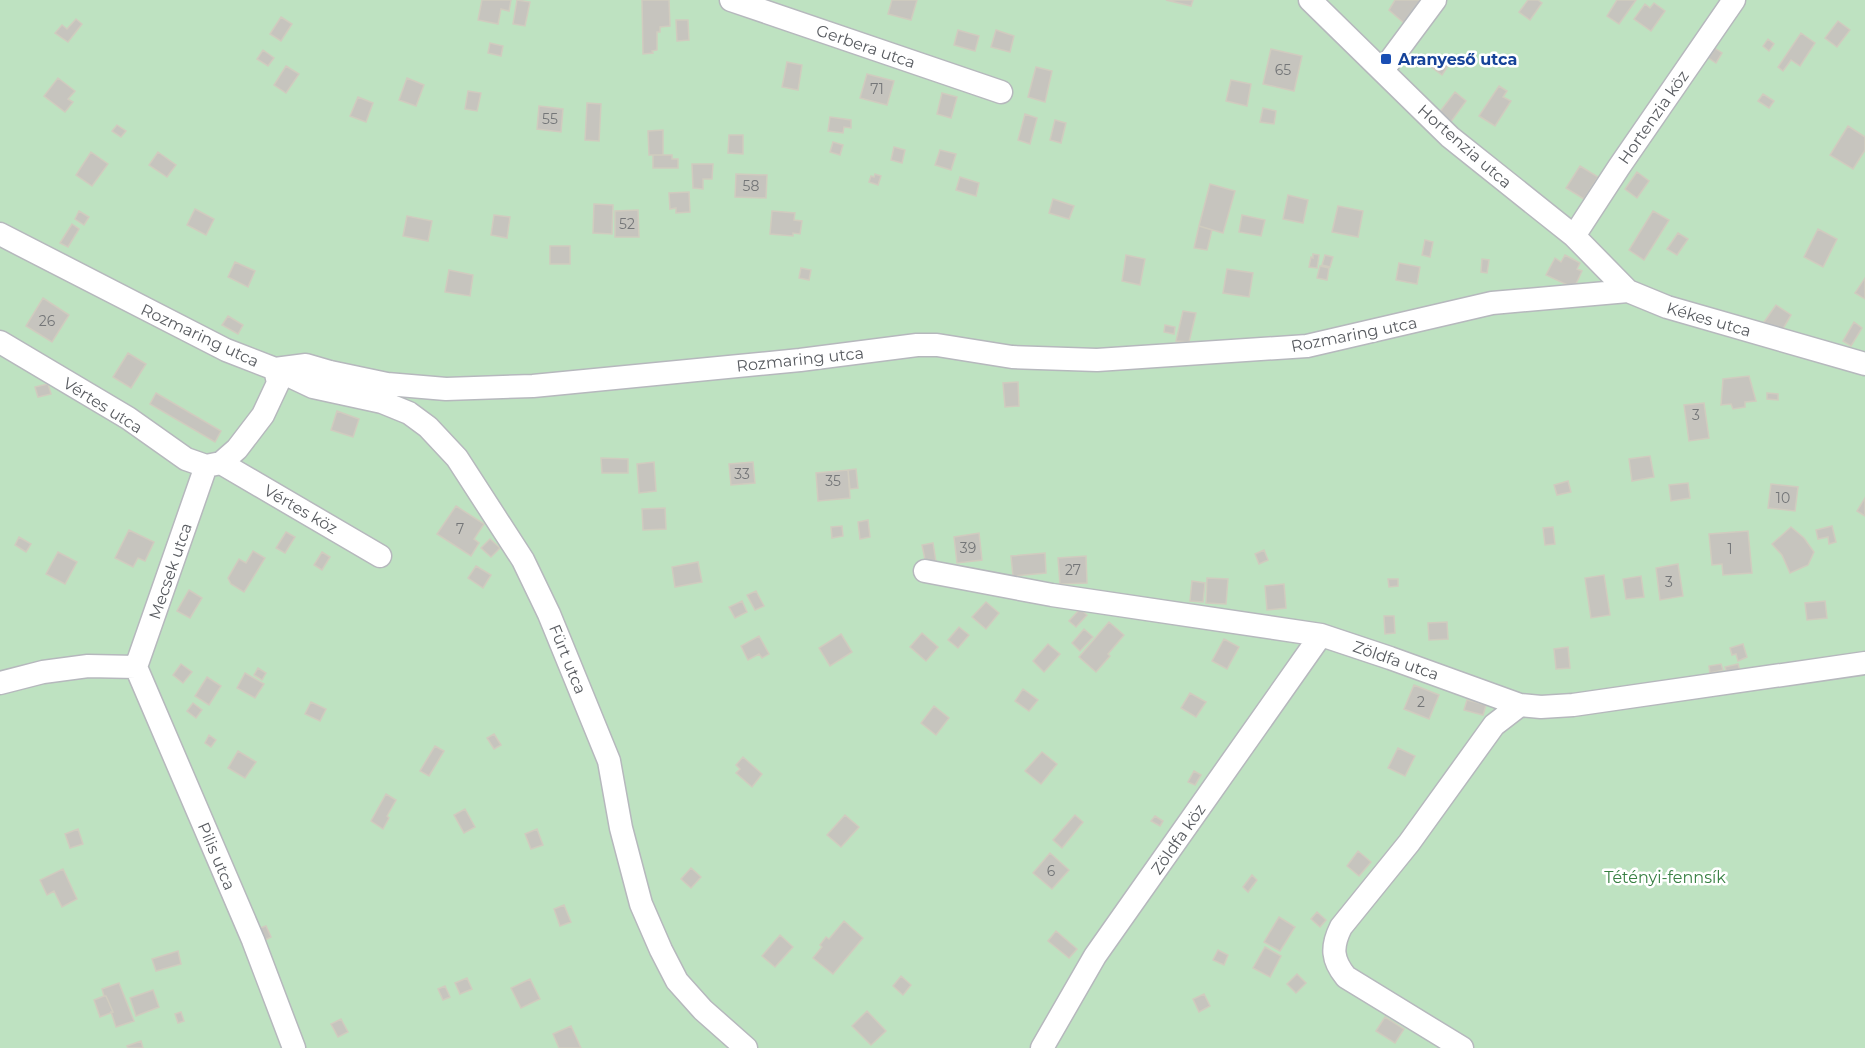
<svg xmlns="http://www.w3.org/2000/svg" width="1865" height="1048" viewBox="0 0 1865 1048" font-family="Montserrat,sans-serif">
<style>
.green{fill:#bee2c1}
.building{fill:#c6c4be;stroke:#d0ccbf;stroke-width:1.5}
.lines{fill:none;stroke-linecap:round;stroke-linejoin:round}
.street-casing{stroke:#b6b8bd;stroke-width:25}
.street{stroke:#fff;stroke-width:22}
.transit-dot{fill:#1a4fb4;stroke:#fff;stroke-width:2}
.labels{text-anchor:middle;stroke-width:5;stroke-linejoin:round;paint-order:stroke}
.number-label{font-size:14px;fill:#747678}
.street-label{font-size:16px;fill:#595c61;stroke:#fff}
.transit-label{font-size:16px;font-weight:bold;fill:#164399;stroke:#fff;text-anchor:start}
.park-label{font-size:16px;fill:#388043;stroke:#fff}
</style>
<rect width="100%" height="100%" fill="#ebeae0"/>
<path class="green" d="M0 0H1865V1048H0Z"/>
<path class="building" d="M482 0H511L509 11 501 9 498 24 478 20Z
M517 0 530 2 525 26 513 24Z
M642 0H669L670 26 660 27V32H657V50L652 51 653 53 643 54Z
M892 0H917L911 20 888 14Z
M1166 0H1193L1191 6Z
M1395 0H1428L1404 23 1389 10Z
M1528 0H1538L1542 3 1530 20 1519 12Z
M1617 0H1636L1619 24 1607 16Z
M1654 3 1665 11 1651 31 1634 19 1645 4 1650 8Z
M281 17 292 24 281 41 270 34Z
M76 19 82 24 68 42 55 33 62 25 67 29Z
M676 20H688L689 40 677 41Z
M1838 21 1850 30 1837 47 1825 38Z
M958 30 979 36 975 51 954 45Z
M996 30 1014 36 1010 52 991 47Z
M1801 33 1815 43 1800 66 1791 60 1783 71 1778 67Z
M1768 39 1774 44 1769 51 1763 46Z
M490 43 503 46 501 56 488 53Z
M1713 47 1722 53 1716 63 1707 57Z
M1271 49 1302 56 1294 91 1263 84Z
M263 50 274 58 268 66 257 59Z
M1438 55 1450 63 1442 75 1430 66Z
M787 62 802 65 798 90 782 87Z
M286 66 299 74 286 93 274 85Z
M1036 67 1052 71 1045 102 1028 97Z
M867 74 894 81 887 105 860 98Z
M58 78 75 91 68 99 73 102 65 112 44 96Z
M407 78 424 85 416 106 399 100Z
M1231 80 1251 84 1247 106 1226 101Z
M1499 86 1507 91 1503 97 1511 101 1495 126 1479 116Z
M468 91 481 93 477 111 465 109Z
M1455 92 1466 101 1450 123 1438 114Z
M942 93 957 97 951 118 937 114Z
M1763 94 1774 101 1769 108 1758 101Z
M358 97 373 103 366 122 350 116Z
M587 103 601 104 599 141 585 140Z
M539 106 563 109 561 132 537 129Z
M1263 108 1276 111 1274 124 1260 122Z
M1025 114 1037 118 1030 144 1018 140Z
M830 117 851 120V128L844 127 843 133 828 131Z
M1055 120 1066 123 1061 143 1050 140Z
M117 125 126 131 121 137 112 131Z
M1848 126 1865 137V150L1853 169 1830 155Z
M663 130V155H649L648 131Z
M729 135H743V154L728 153Z
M833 142 843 145 840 155 830 152Z
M894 147 905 150 902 163 891 160Z
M940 150 956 154 951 170 935 165Z
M91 152 108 164 92 186 76 175Z
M158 152 176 165 167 177 149 165Z
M653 155H672V159H678V168H653Z
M692 164H713L712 179H703V189L693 188Z
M1580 166 1598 177 1584 199 1566 188Z
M1637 172 1649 181 1637 198 1625 189Z
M736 174 767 175 766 198 735 197Z
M875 174 881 176 878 185 869 182 871 176 874 177Z
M960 177 979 183 976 196 956 190Z
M1210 184 1235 191 1223 233 1199 226Z
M689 192 690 212 676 213V208L670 209 669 193Z
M1288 195 1308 200 1303 223 1283 219Z
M1053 199 1074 206 1069 219 1049 213Z
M594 204 613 205 612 234 593 233Z
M1338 206 1363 211 1358 237 1332 232Z
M195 209 214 219 206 235 187 225Z
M638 210 639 237H615V211Z
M79 211 89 217 84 225 75 219Z
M772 211 795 213 794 220 802 221 800 234 793 233V236L770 234Z
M1653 211 1669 220 1644 260 1629 250Z
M494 215 510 217 507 238 491 235Z
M1242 215 1265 220 1261 236 1239 232Z
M407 216 432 221 428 241 403 236Z
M72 224 79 229 68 247 60 243Z
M1199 226 1212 230 1207 250 1194 248Z
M1818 229 1837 239 1823 267 1804 257Z
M1678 233 1688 239 1677 255 1667 249Z
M1425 240 1433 242 1430 257 1422 255Z
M550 246H570V264H550Z
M1313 254 1319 255 1317 268 1309 267 1311 257 1313 258Z
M1126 255 1145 259 1140 285 1122 281Z
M1325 255 1333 257 1330 267 1322 265Z
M1565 255 1580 263 1577 269 1582 271 1574 288 1546 275 1555 258 1561 262Z
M1482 259 1489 260 1487 273 1481 272Z
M235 262 255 271 248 287 228 277Z
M1399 263 1420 267 1417 284 1396 280Z
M1320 266 1329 268 1327 280 1317 278Z
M801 268 811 270 809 280 799 278Z
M1227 269 1253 273 1249 297 1223 293Z
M449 270 473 275 470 296 445 292Z
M1865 278V299L1855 293Z
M43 298 69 315 52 342 26 326Z
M1776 305 1791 315 1781 332 1762 325Z
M1183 311 1196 313 1189 342 1176 341Z
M228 316 243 325 238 334 222 325Z
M1854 322 1862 328 1851 346 1843 341Z
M1165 325 1175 327 1174 334 1164 332Z
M128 353 146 364 131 388 113 377Z
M1749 376 1756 401 1745 402V407L1733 409 1731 404 1721 405 1723 379Z
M1018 382 1019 406 1005 407 1003 383Z
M48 384 51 394 38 397 35 387Z
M156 393 221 431 215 442 150 404Z
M1767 393 1778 394V400L1767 399Z
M1704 403 1709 438 1689 441 1684 405Z
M337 411 359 419 353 437 331 430Z
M1650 456 1654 477 1632 481 1629 459Z
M601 458 628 459V473H602Z
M654 462 656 491 639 493 637 464Z
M753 462 755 483 731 485 729 464Z
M856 469 858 488 850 489 848 470Z
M848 470 850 498 818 501 816 473Z
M1568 481 1571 492 1557 495 1554 485Z
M1688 483 1690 498 1671 501 1669 485Z
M1771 484 1798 487 1795 511 1768 508Z
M1865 498V516L1857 511Z
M456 506 484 524 474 539 479 543 471 556 437 534Z
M665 508 666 529 643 530 642 509Z
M868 520 870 537 860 539 858 522Z
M842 526 843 536 832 538 831 527Z
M1832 526 1836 542 1829 544 1828 537 1818 539 1816 530Z
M1553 527 1555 544 1545 545 1543 528Z
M1791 527 1804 538 1814 552 1808 565 1790 573 1782 555 1772 544Z
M129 530 154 542 145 561 138 558 133 567 115 558Z
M1748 531 1752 573 1723 575 1722 564 1712 565 1709 534Z
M286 532 295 537 285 553 276 548Z
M979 533 982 560 957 563 954 537Z
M19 537 31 544 26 552 15 545Z
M490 539 500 548 491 557 481 548Z
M933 543 936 562 926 564 922 545Z
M1264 550 1268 560 1259 564 1255 554Z
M253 551 265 558 244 592 231 584 228 578 239 559 246 563Z
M58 552 77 562 65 584 46 574Z
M322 552 330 557 322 570 314 565Z
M1045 553 1046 573 1013 576 1011 556Z
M1086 556 1087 583 1060 584 1058 558Z
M698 562 702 582 675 587 672 567Z
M1678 564 1683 596 1660 600 1656 568Z
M476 566 491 575 483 588 468 578Z
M1604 575 1610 615 1591 618 1585 578Z
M1641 576 1644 597 1626 599 1623 579Z
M1207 578 1228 579 1226 604 1206 603Z
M1388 579H1398V586L1389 587Z
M1192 581 1205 583 1203 602 1190 601Z
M1284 584 1286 608 1267 610 1265 586Z
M189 590 202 598 190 618 177 611Z
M756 591 764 606 755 610 747 595Z
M742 601 747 612 735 618 729 607Z
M1825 601 1827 618 1807 620 1805 603Z
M986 602 999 613 986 629 972 617Z
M1080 609 1087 615 1076 627 1069 621Z
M1384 616H1394L1395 633 1385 634Z
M1109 622 1124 635 1108 654 1110 656 1096 672 1079 657Z
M1447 622 1448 639 1429 640 1428 623Z
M959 627 969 635 958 648 948 640Z
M1084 629 1093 637 1080 651 1072 643Z
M922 633 938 647 926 661 910 647Z
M841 634 852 652 830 666 819 648Z
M759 636 769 654 762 658 759 654 748 660 741 646Z
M1224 639 1239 647 1227 669 1212 661Z
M1048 644 1060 654 1044 672 1033 661Z
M1743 644 1747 657 1738 661 1736 654 1732 655 1730 648Z
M1568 647 1570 668 1556 669 1554 649Z
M181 664 192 672 183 683 173 675Z
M1721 664 1723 670 1710 673 1709 666Z
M1738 664 1740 671 1727 674 1725 667Z
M258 668 266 673 262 680 254 675Z
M245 673 264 684 255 698 237 688Z
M207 677 221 686 209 705 195 696Z
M1414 685 1439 695 1429 719 1404 709Z
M1023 689 1038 700 1029 711 1015 701Z
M1190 693 1206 702 1196 717 1181 708Z
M1467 700 1486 705 1483 715 1464 710Z
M311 702 326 709 320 721 305 714Z
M193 703 202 710 196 718 187 711Z
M934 706 949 718 936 735 921 723Z
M494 734 501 745 494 749 487 738Z
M209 735 216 740 211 747 205 743Z
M435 746 444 751 429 776 420 771Z
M1398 748 1415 756 1405 776 1388 768Z
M238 751 256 762 245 778 228 768Z
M1042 752 1057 764 1041 784 1025 771Z
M743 757 762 774 752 787 736 773 740 769 736 765Z
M1194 771 1201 775 1195 785 1188 782Z
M386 794 396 800 387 816 389 818 383 829 371 821Z
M465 809 475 827 464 833 454 815Z
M845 815 859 827 841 847 827 835Z
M1075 815 1083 822 1062 848 1053 840Z
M1155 816 1163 821 1160 826 1151 821Z
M78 829 83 844 70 848 65 834Z
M537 829 543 845 531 849 525 834Z
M1358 851 1371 862 1359 876 1347 866Z
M1050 853 1069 870 1052 889 1033 873Z
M691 868 701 877 691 888 681 879Z
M63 869 77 899 62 907 54 891 47 895 40 880Z
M1252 875 1257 880 1248 892 1243 887Z
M564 905 571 922 560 926 554 909Z
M1317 912 1326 920 1320 927 1311 919Z
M1279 917 1295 927 1280 951 1264 942Z
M844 921 863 938 833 974 813 958 822 947 820 945 826 937 829 939Z
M266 926 271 937 265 940 260 928Z
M1056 931 1077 949 1069 958 1048 941Z
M780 935 793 947 775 967 762 956Z
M1265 947 1281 956 1270 977 1253 968Z
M1218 950 1228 955 1224 965 1213 960Z
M178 951 181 964 156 971 152 959Z
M1297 974 1306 983 1296 993 1287 984Z
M901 976 911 985 903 995 893 986Z
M467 978 472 989 460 994 455 983Z
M530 979 540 999 521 1008 511 988Z
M119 983 134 1021 116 1027 111 1012H113L106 996H104L102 989Z
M445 986 450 997 443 1000 438 989Z
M153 990 159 1007 136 1016 130 998Z
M1204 994 1210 1006 1199 1012 1193 999Z
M104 996H106L113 1012 100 1017 94 1000Z
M867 1011 886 1031 871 1045 852 1026Z
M181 1012 184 1021 178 1023 175 1014Z
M1385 1017 1404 1029 1395 1043 1376 1031Z
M341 1019 348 1032 338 1037 331 1024Z
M571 1026 581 1048H559L553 1034Z
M141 1041 143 1048H128L127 1046Z"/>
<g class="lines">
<g class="street-casing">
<path id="street" d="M731 0 1001 92
M1310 0 1450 137 1574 236 1628 291 1667 307 1865 364
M1383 70 1435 0
M0 234 226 350 275 369 313 387 382 402 409 413 428 427 457 458 523 560 549 614 609 761 621 828 641 904 661 950 677 981 703 1010 746 1048
M1574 236 1619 167 1734 0
M0 342 128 418 186 459 206 466
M275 369 306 365 330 372 387 384 446 389 533 386 800 360 917 345H937L1012 357 1097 360 1307 346 1492 303 1628 291
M221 463 380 556
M925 571 1052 595 1321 635 1390 658 1520 705 1541 707 1573 705 1865 663
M136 667 253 940 294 1048
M136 667 206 466 221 463 237 449 263 415 278 383 275 369
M0 683 43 672 88 666 136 667
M1042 1048 1095 956 1321 635
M1462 1048 1346 977C1332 960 1331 947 1341 927L1409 843 1494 725 1520 705"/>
</g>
<use href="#street" class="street"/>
</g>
<rect class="transit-dot" x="1380" y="53" width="12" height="12" rx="3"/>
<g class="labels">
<g class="number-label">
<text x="1283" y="75">65</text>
<text x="877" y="94">71</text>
<text x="550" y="124">55</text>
<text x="751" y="191">58</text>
<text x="627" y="229">52</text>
<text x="47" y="326">26</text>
<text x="1696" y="420">3</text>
<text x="742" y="479">33</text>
<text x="833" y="486">35</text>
<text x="1783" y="503">10</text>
<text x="460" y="534">7</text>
<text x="968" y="553">39</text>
<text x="1730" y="554">1</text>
<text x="1073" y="575">27</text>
<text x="1669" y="587">3</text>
<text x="1421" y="707">2</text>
<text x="1051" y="876">6</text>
</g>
<g class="street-label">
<text transform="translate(866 46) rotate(19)" y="6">Gerbera utca</text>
<text transform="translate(1653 117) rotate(-55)" y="6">Hortenzia köz</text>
<text transform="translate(1465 146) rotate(41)" y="6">Hortenzia utca</text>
<text transform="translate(1709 319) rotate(16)" y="6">Kékes utca</text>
<text transform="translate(1354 334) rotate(-11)" y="6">Rozmaring utca</text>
<text transform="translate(200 335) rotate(25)" y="6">Rozmaring utca</text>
<text transform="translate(800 359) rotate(-6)" y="6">Rozmaring utca</text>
<text transform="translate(103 405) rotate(32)" y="6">Vértes utca</text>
<text transform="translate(301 509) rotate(30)" y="6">Vértes köz</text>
<text transform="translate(170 571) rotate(-71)" y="6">Mecsek utca</text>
<text transform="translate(568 659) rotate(68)" y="6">Fürt utca</text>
<text transform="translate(1396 660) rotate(19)" y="6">Zöldfa utca</text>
<text transform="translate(1178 839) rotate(-55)" y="6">Zöldfa köz</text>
<text transform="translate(217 856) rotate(67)" y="6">Pilis utca</text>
</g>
<g class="transit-label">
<text x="1398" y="65">Aranyeső utca</text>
</g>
<g class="park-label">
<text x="1665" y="883">Tétényi-fennsík</text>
</g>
</g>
</svg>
